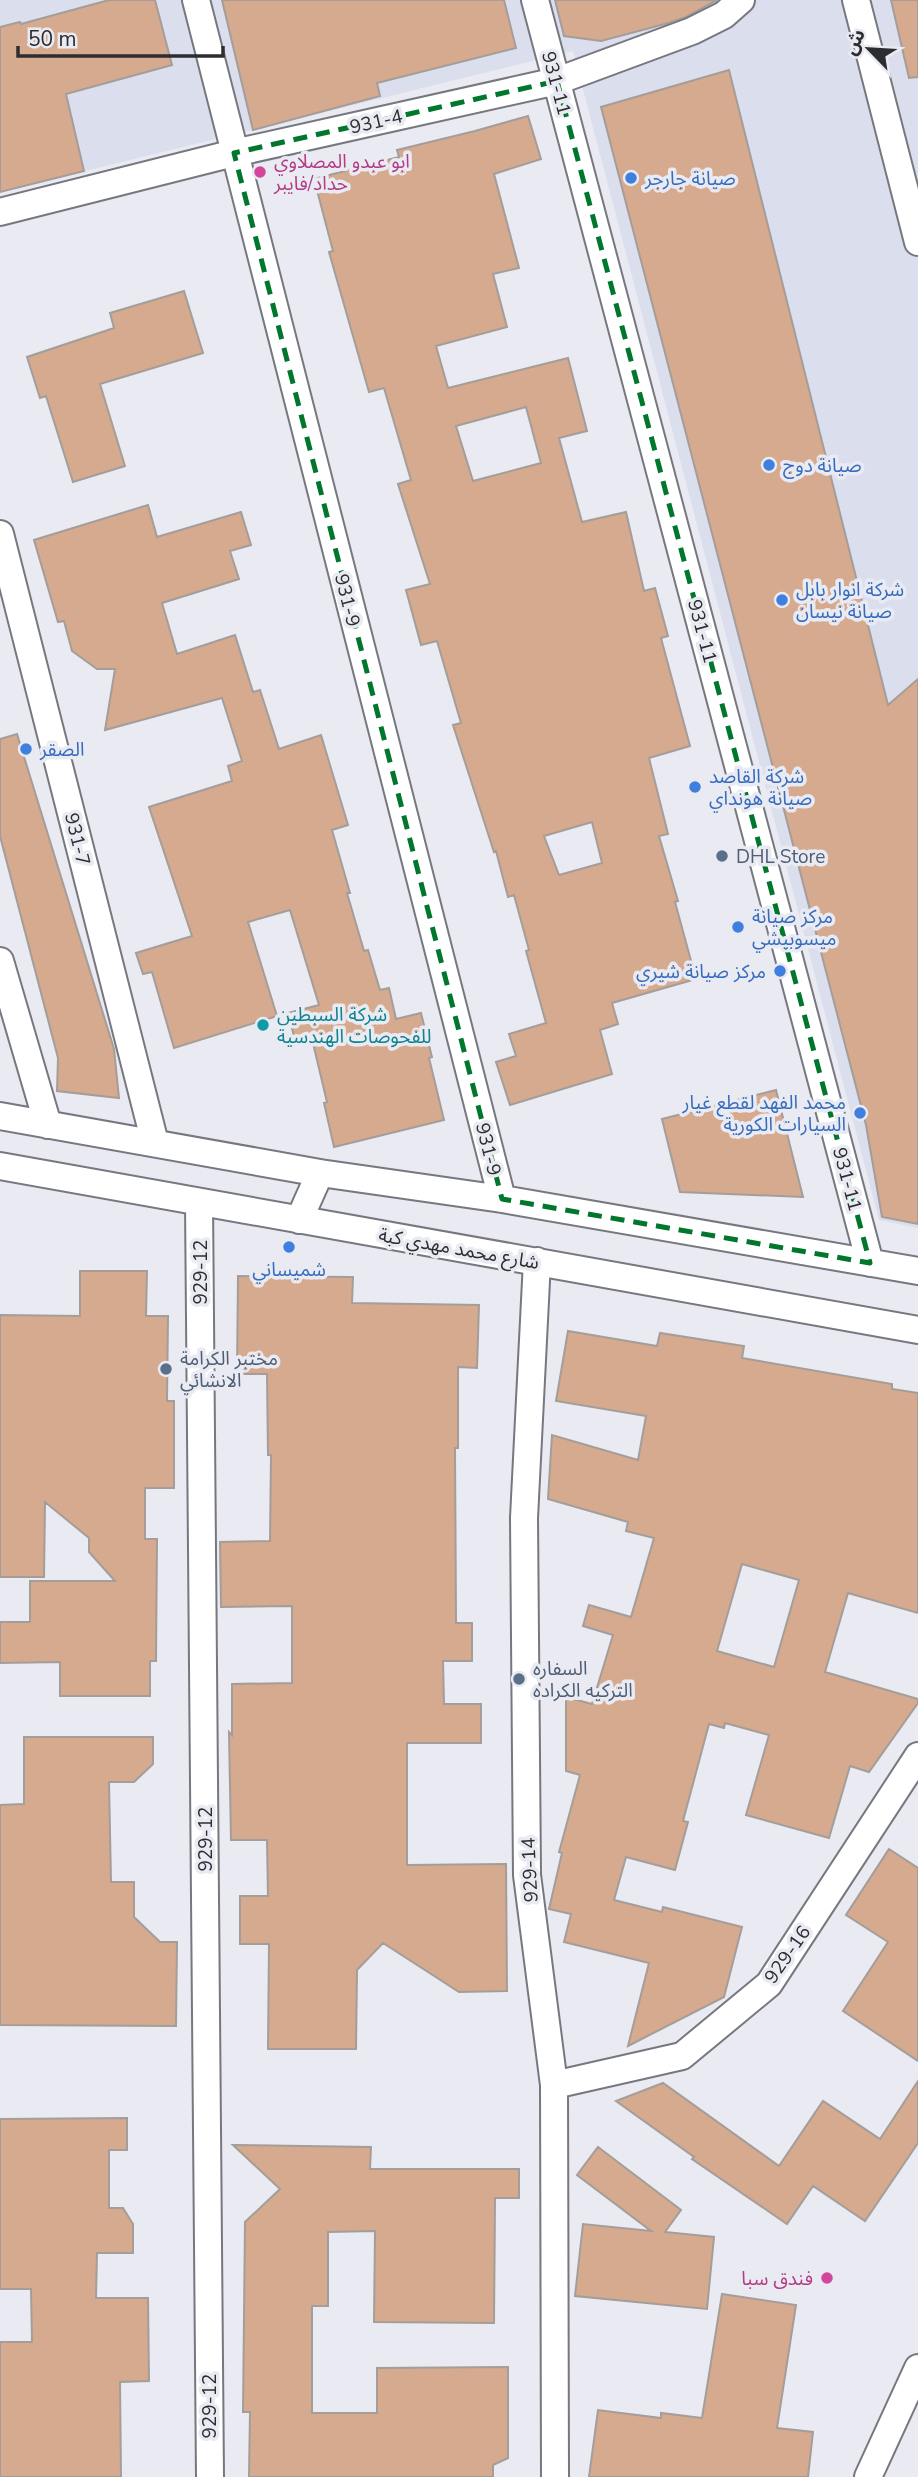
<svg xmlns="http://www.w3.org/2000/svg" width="918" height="2477" viewBox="0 0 918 2477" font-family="'Nunito Sans','Noto Sans Arabic',sans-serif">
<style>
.built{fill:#dbdeed}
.building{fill:#d5aa8f;stroke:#a49d99;stroke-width:2;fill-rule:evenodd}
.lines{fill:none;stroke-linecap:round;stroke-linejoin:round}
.minor-casing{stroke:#77787f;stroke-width:30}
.minor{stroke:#fff;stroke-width:26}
.marked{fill:none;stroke:#00772d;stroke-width:5;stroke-dasharray:14 9;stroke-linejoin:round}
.hotel-dot{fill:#d1479c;stroke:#e9eaf2;stroke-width:2.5}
.shop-dot{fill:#3f7fe0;stroke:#e9eaf2;stroke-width:2.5}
.service-dot{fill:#5c6f8a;stroke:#e9eaf2;stroke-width:2.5}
.culture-dot{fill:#0f9aa8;stroke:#e9eaf2;stroke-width:2.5}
.labels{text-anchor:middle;stroke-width:7;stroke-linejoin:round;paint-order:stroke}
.street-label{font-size:19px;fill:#2c2d30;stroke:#e9eaf2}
.hotel-label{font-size:19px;fill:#b23c85;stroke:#e9eaf2;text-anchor:start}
.shop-label{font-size:19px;fill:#366cbe;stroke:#e9eaf2;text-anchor:start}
.service-label{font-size:19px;fill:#4e5e75;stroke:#e9eaf2;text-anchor:start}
.culture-label{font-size:19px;fill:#0d838f;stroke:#e9eaf2;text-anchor:start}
</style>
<rect width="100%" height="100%" fill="#e9eaf2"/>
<path class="built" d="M0 0H918V1228L879 1220 573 51 0 192Z"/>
<path class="building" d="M109 0H155L172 65 66 94 84 171 0 192V27L20 22 21 24Z
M222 0H504L516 48 377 83 380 96 253 130Z
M555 0H717L686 17 665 24 601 41 564 36Z
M891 0H918V77L909 78Z
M729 70 888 705 918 679V1224L882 1217 866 1125 601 107Z
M528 116 541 159 494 174 519 268 493 274 507 327 436 346 448 388 568 358 587 431 559 438 582 522 626 512 644 591 655 588 668 636 661 638 690 746 649 758 668 834 659 836 678 901 675 902 696 979 612 1003 618 1024 600 1030 612 1074 510 1105 496 1062 516 1056 509 1034 546 1023 526 951 529 950 514 895 508 897 496 851 494 852 453 725 461 723 437 641 421 645 406 590 430 584 398 484 411 480 384 388 369 392 329 252 333 251 314 179 399 157 397 150 475 131ZM526 407 541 463 473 481 456 426ZM592 822 602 863 559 875 544 836Z
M184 291 203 353 100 384 125 466 73 482 46 396 40 398 27 357 114 328 110 313Z
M148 505 157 537 241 512 251 545 230 551 239 579 162 603 177 654 235 635 253 692 260 690 279 749 321 735 348 825 332 830 350 893H347L364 951 368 950 380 990 389 988 396 1019 421 1013 432 1057 429 1058 444 1120 334 1147 324 1103 327 1102 312 1039 296 1044 288 1013 319 1005 290 910 248 922 277 1016 174 1048 152 972 143 974 136 953 192 936 149 807 232 781 228 766 242 761 222 698 105 730 115 669H97L72 651 64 621 58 622 34 540Z
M17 734 114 1049 119 1098 57 1091 58 1058 0 836V739Z
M776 1090 803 1197 680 1192 662 1119Z
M80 1271H147L146 1316H168L167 1401H174V1488H145V1539H157L156 1661H150V1696H60V1662L0 1663V1622H30V1581H115L89 1552V1538L45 1502 44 1577H0V1315L80 1316Z
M238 1276 353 1277 352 1303 479 1305 477 1368 458 1367V1448H455L456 1623H472V1661H443L444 1704H481V1743H407V1865L506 1864 507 1991 459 1992 383 1943 357 1970 356 2049H268L269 1944H240V1896H268L267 1840H231L229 1732 232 1735V1684L292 1683V1606L221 1607 220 1542 270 1541 271 1455H268L267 1374H237Z
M568 1331 657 1346 660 1333 744 1346 742 1358 892 1384V1389L918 1393V1613L848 1593 825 1672 918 1699V1703L869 1772 850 1766 829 1838 746 1815 769 1735 725 1723 724 1728 709 1724 683 1821 688 1822 675 1870 626 1857 614 1900 662 1912 663 1907 742 1927 724 1997 628 2046 649 1963 564 1942 571 1914 549 1909 562 1853 559 1852 580 1775 566 1771V1697L592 1704 613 1635 583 1626 589 1605 631 1617 654 1538 626 1531 628 1522 548 1499 552 1435 638 1460 646 1416 556 1401ZM742 1564 799 1580 774 1667 717 1651Z
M24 1737H153V1764L134 1782H109L111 1882H134V1917L160 1942H177L176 2026 0 2025V1805L24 1804Z
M889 1849 918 1868V2061L843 2011 888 1942 846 1915Z
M918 2081V2143L865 2221 813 2186 787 2224 692 2159 694 2157 616 2101 663 2083 779 2166 823 2101 880 2139Z
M127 2118V2150H109V2208H123L133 2224V2253H97L96 2298H148L149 2381 120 2382 121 2477H0V2342H32L31 2289H0V2119Z
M233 2145 371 2147 370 2169H519V2198H495L494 2323 374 2322 375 2231 328 2232V2306H312V2413H377V2368L508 2367V2458L493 2465V2477H249L250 2412H243L245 2222 280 2189Z
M598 2147 681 2210 665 2232 714 2237 707 2309 575 2296 583 2224 651 2231 577 2175Z
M722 2294 796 2305 777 2428 813 2432 808 2477H589L598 2410 661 2418V2413L702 2418Z"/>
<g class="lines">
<g class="minor-casing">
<path id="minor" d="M196 0 502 1199
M535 0 870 1263
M856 0 918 242
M0 212 234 153 557 81 692 31 724 15 741 0
M0 534 155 1143
M0 961 48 1125
M0 1116 320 1173 502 1199 918 1271
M0 1166 918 1330
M199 1202 210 2477
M299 1220 320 1173
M537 1261 524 1518 527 1875 554 2085 555 2477
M554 2085 682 2056 769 1984 918 1756
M868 2477 918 2368"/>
</g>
<use href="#minor" class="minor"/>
</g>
<path class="marked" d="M557 81 870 1263 502 1199 234 153Z"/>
<g class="hotel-dot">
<circle cx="260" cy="172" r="7"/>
<circle cx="827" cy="2278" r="7"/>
</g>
<g class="shop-dot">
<circle cx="631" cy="178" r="7"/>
<circle cx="769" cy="465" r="7"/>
<circle cx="782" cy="600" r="7"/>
<circle cx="26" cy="749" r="7"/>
<circle cx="695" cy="787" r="7"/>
<circle cx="738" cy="927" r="7"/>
<circle cx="780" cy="971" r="7"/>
<circle cx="860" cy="1113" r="7"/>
<circle cx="289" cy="1247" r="7"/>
</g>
<g class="service-dot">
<circle cx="722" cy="856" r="7"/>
<circle cx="166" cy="1369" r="7"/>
<circle cx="519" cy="1679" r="7"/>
</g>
<circle class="culture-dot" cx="263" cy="1025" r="7"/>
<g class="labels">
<g class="street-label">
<text transform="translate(557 83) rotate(75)" y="7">931-11</text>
<text transform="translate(376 121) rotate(-13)" y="7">931-4</text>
<text transform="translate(348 600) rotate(76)" y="7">931-9</text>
<text transform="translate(703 631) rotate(75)" y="7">931-11</text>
<text transform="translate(78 839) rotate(76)" y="7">931-7</text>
<text transform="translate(489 1149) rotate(76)" y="7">931-9</text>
<text transform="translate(848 1179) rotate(75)" y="7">931-11</text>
<text transform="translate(459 1248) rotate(10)" y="7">شارع محمد مهدي كبة</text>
<text transform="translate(200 1272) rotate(-90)" y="7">929-12</text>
<text transform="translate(205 1839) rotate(-90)" y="7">929-12</text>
<text transform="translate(529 1870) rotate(-93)" y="7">929-14</text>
<text transform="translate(787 1954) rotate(-55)" y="7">929-16</text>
<text transform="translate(209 2406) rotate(-90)" y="7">929-12</text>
</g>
<g class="hotel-label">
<text x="274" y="168">ابو عبدو المصلاوي<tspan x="274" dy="22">حداد/فايبر</tspan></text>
<text x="813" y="2285" text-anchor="end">فندق سبا</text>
</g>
<g class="shop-label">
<text x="645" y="185">صيانة جارجر</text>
<text x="783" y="472">صيانة دوج</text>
<text x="796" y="596">شركة انوار بابل<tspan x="796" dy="22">صيانة نيسان</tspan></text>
<text x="40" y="756">الصقر</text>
<text x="709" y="783">شركة القاصد<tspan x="709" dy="22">صيانة هونداي</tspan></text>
<text x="752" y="923">مركز صيانة<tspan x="752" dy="22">ميسوبيشي</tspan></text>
<text x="766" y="978" text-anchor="end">مركز صيانة شيري</text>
<text x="846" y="1109" text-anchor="end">محمد الفهد لقطع غيار<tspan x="846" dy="22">السيارات الكورية</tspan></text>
<text x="289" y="1276" text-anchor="middle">شميساني</text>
</g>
<g class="service-label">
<text x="736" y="863">DHL Store</text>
<text x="180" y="1365">مختبر الكرامة<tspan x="180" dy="22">الانشائي</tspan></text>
<text x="533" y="1675">السفاره<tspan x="533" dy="22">التركيه الكراده</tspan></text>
</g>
<g class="culture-label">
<text x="277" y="1021">شركة السبطين<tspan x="277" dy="22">للفحوصات الهندسية</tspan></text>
</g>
</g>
<g transform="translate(869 49) rotate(295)" stroke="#e9eaf2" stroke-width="5" paint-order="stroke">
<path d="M0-5L12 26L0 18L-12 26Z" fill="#2c2d30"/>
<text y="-10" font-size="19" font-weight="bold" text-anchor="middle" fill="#2c2d30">ش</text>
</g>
<path d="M18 46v10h205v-10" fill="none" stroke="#2c2d30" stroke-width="3.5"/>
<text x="28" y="46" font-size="21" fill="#2c2d30" stroke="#e9eaf2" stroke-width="5" paint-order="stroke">50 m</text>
</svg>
